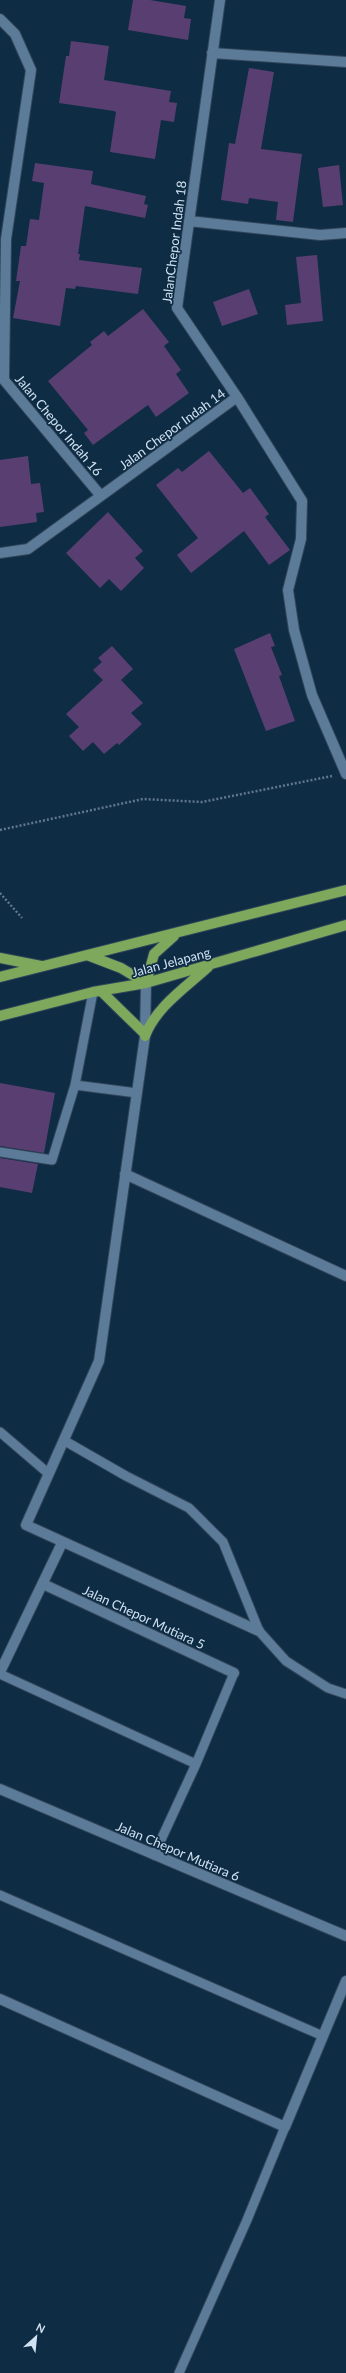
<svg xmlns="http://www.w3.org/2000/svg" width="346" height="2373" viewBox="0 0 346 2373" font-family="Lato,sans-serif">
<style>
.building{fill:#593f71}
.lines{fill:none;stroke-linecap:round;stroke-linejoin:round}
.service-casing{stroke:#32455a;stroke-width:11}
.minor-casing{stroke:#32455a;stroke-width:12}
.primary-casing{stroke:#32455a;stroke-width:12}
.path{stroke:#60788d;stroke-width:2.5;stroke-dasharray:2 2;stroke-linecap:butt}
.service{stroke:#5b7b98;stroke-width:9}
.minor{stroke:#5b7b98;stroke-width:10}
.primary{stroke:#7ea95d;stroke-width:10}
.labels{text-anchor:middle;stroke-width:3.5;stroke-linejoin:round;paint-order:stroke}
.street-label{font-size:13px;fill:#d1e2f2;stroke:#0e2c44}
</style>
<rect width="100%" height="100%" fill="#0e2c44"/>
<path class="building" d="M133 0H150L186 6 184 18 191 19 188 40 128 30Z
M71 41 109 46 104 80 171 91 169 102 177 103 174 122 161 120 155 159 110 152 116 112 114 111 59 103 66 56H69Z
M249 68 274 72 261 149 302 154 293 222 276 220 278 202 249 198 248 204 221 200 229 143 235 144Z
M35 163 93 171 91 184 146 196 144 204 148 205 145 218 85 206 78 254H80L79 260 142 268 138 294 76 286 75 289 66 288 60 326 13 318 20 281H16L21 246H26L30 219 39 220 44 183 32 181Z
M339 165 343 205 323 207 318 168Z
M317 255 323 321 287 325 285 305 301 303 296 257Z
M249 289 258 314 222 326 213 302Z
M143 309 169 342 164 346 181 370 176 374 189 393 156 417 148 405 93 445 84 433 88 430 48 381 92 345 90 342 104 331 108 336Z
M209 451 243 493 250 488 269 514 265 517 290 550 269 565 244 531 191 573 177 555 198 538 156 485 178 468 182 472Z
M28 456 31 484 40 483 44 512 36 513 37 522 0 527V460Z
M108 512 143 551 135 558 144 568 121 591 109 579 100 588 66 553Z
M270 633 275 646 271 647 282 675 279 676 295 721 266 731 234 649Z
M112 646 133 669 121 680 143 703 131 713 142 724 119 745 117 743 104 754 93 742 83 751 69 736 79 727 66 714 103 680 93 670 102 662 98 658Z
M0 1083 55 1093 44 1153 0 1146Z
M0 1158 38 1164 32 1193 0 1187Z"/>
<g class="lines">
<g class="service-casing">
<path id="service" d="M75 1085 137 1093
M0 1152 52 1160 75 1085 93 992
M0 1432 49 1474
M65 1441 126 1476 189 1508 223 1542 259 1631 286 1661 328 1688 346 1694
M0 1674 196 1764
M154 1855 196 1764 234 1673
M0 1895 323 2036
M179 2373 247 2220 285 2127"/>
</g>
<g class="minor-casing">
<path id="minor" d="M220 0 177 308 237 397 302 501 301 539 288 590 294 630 312 695 346 774
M0 19 15 34 31 70 6 239 4 380 101 496
M212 53 346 62
M189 221 320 235 346 233
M0 553 28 549 237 397
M146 983 145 1036 99 1361 26 1525 259 1631
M125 1174 346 1276
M43 1584 234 1673
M0 1672 62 1543
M0 1789 346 1936
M0 1999 285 2127 346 1981"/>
</g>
<g class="primary-casing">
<path id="primary" d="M87 955 121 968 146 983 154 954 174 936
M0 958 41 966
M0 977 346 890
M101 991 145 1034
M0 1016 93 992 146 983 346 925
M145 1036C156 1007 186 987 208 967"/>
</g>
<path class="path" d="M0 830 143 799 202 802 332 776
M0 893 22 918"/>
<use href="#service" class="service"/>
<use href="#minor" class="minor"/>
<use href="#primary" class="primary"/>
</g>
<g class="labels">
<g class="street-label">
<text transform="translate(174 242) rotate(-83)" y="5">JalanChepor Indah 18</text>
<text transform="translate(59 425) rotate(50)" y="5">Jalan Chepor Indah 16</text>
<text transform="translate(172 429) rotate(-36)" y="5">Jalan Chepor Indah 14</text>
<text transform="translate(171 962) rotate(-15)" y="5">Jalan Jelapang</text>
<text transform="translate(144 1617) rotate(25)" y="5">Jalan Chepor Mutiara 5</text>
<text transform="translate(178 1851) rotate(23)" y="5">Jalan Chepor Mutiara 6</text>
</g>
</g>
<g transform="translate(36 2337) rotate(27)" stroke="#0e2c44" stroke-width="3" paint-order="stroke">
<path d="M0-3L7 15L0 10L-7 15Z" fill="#d1e2f2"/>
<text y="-6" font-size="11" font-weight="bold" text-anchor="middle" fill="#d1e2f2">N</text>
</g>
</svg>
